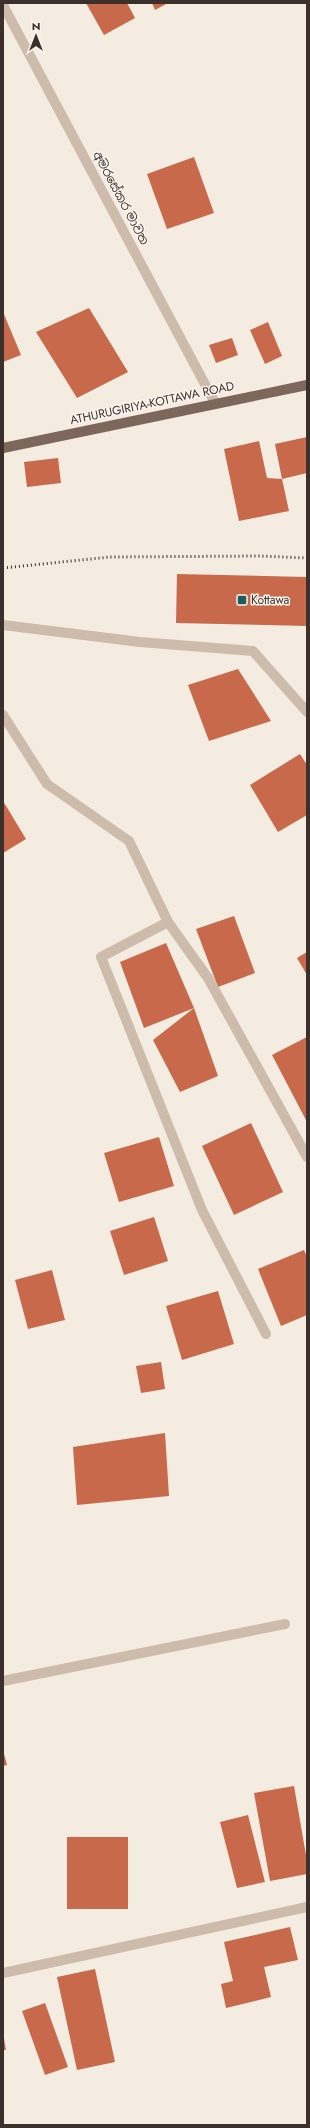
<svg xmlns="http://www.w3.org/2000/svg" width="310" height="2128" viewBox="0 0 310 2128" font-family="Jost,'Noto Sans Sinhala',sans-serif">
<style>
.building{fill:#c8694b}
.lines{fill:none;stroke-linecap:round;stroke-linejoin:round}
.minor{stroke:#cdbbac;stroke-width:10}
.major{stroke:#7d675c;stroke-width:10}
.rail{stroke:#3b302b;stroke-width:3;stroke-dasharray:1 3;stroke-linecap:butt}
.poi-dot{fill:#1f5a5e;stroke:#fbf5ee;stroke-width:1.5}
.labels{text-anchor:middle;stroke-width:3;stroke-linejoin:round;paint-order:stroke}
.street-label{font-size:12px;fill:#3b302b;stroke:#fbf5ee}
.poi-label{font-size:12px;fill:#3b302b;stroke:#fbf5ee;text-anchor:start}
</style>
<rect width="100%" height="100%" fill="#f4ebe1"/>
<path class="building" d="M86 3H127L135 18 104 35Z
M152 3H168L155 10Z
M194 157 214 213 167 229 147 174Z
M89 308 128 372 77 398 36 332Z
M3 312 21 355 3 362Z
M268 322 282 356 265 364 250 330Z
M232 338 238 355 216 363 209 345Z
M307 437V473L282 479 275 444Z
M259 441 267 478 282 479 289 511 239 521 224 449Z
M58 458 61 483 27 487 24 462Z
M177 574 307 577V626L176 623Z
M238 669 271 721 209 741 188 685Z
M300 754 307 765V815L278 832 250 785Z
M3 801 26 839 3 853Z
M234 916 255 973 218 987 196 929Z
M166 943 194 1008 144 1028 120 962Z
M307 952V975L297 958Z
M194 1008 218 1076 180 1092 153 1040Z
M307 1037V1122L272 1055Z
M251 1123 283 1192 234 1215 202 1146Z
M159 1137 174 1186 119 1202 104 1153Z
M154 1217 168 1261 124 1275 110 1231Z
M304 1250 307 1257V1315L281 1326 258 1269Z
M52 1270 65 1320 28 1329 15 1280Z
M218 1291 234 1344 182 1360 166 1306Z
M161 1362 165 1389 141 1393 136 1366Z
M165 1433 169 1496 77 1505 73 1447Z
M3 1750 7 1765 3 1766Z
M294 1786 307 1861V1874L270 1881 254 1793Z
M248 1815 265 1882 237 1888 220 1822Z
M67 1837H128V1909H67Z
M290 1927 298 1960 264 1967 271 1997 226 2008 221 1984 233 1981 224 1942Z
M95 1969 115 2062 77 2070 57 1977Z
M45 2003 68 2067 45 2075 22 2011Z
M3 2033 6 2050H3Z"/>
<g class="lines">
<path class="minor" d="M3 5 215 403
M3 625 140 642 253 651 307 712
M3 715 47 784 129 841 168 922 101 957 202 1210 266 1334
M168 922 208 978 307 1157
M3 1681 285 1624
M3 1973 307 1907"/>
<path class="major" d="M3 448 307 385"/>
<path class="rail" d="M3 568 110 557 260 556 307 558"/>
</g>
<rect class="poi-dot" x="237" y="595" width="10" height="10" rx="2"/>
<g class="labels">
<g class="street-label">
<text transform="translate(121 198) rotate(62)" y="4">අමරසේකර මාවත</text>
<text transform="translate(152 403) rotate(-12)" y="4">ATHURUGIRIYA-KOTTAWA ROAD</text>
</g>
<g class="poi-label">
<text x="251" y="604">Kottawa</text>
</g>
</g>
<rect width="310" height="2128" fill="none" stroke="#3b302b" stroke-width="8"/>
<g transform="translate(36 36)" stroke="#fbf5ee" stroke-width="3" paint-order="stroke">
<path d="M0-3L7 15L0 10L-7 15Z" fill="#3b302b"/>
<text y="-6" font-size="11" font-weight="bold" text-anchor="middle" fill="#3b302b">N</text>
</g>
</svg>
